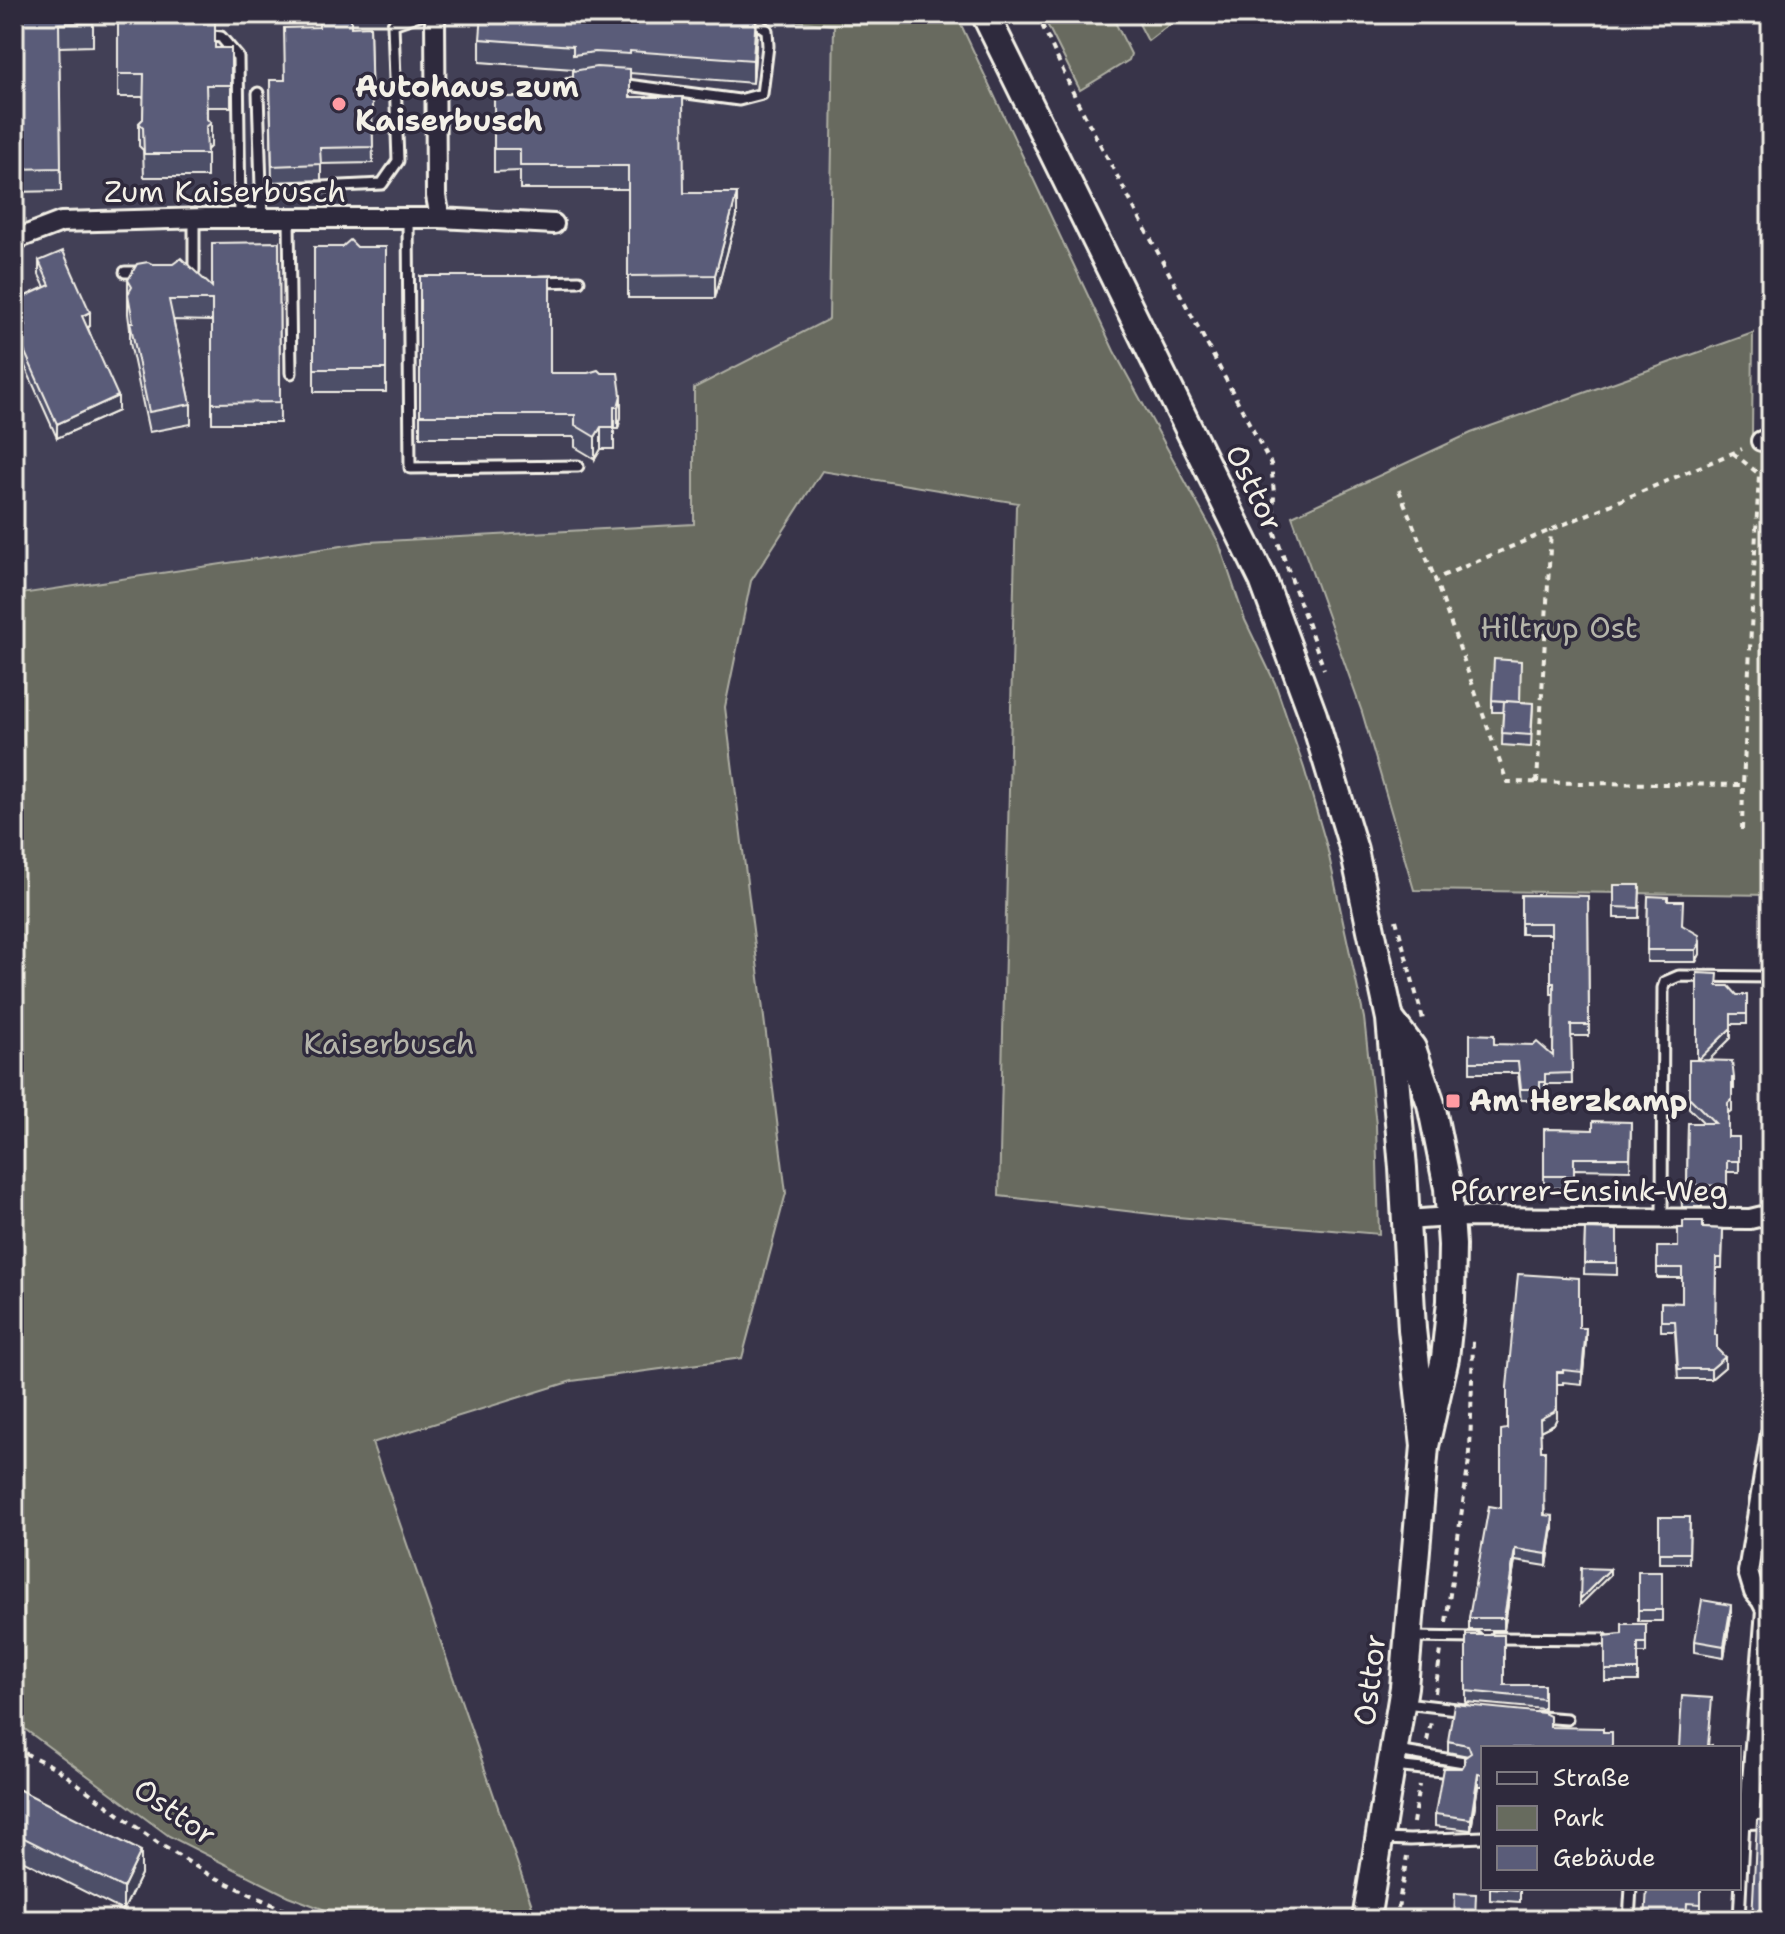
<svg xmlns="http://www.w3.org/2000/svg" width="1785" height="1934" viewBox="0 0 1785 1934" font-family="'Shantell Sans',sans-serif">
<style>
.built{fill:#424057}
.green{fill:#676b5e;stroke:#aeaea3;stroke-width:2}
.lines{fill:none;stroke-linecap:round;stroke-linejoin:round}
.lane-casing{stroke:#f4f1e8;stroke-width:15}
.street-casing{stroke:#f4f1e8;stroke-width:24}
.secondary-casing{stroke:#f4f1e8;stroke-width:32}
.path{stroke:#f4f1e8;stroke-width:4;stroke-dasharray:6 6;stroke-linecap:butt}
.lane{stroke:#2f2a3d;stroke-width:9}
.street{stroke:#2f2a3d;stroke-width:18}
.secondary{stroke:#2f2a3d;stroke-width:26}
.wall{fill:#4d4f68;stroke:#f4f1e8;stroke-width:2}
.shaded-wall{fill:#3f4055;stroke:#f4f1e8;stroke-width:2}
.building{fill:#5a5c79;stroke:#f4f1e8;stroke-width:2}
.poi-dot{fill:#ff9aa2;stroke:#2f2a3d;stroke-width:3}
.labels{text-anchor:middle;stroke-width:7;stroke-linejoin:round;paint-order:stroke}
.poi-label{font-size:30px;font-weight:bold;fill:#f4f1e8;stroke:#2f2a3d;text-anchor:start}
.street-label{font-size:30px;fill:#f4f1e8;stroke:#2f2a3d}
.park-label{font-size:30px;fill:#b5b5aa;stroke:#2f2a3d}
</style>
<rect width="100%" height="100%" fill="#383449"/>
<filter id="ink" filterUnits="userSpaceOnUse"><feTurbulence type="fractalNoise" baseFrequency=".0125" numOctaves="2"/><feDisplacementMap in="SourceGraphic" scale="16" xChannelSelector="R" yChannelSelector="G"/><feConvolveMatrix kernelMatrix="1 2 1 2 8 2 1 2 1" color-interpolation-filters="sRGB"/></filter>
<g filter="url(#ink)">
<path class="built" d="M14 14H721L834 25 829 320 694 388V524L368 542 14 595Z"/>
<path class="green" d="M721 14H956L1114 351 1219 543 1245 620 1275 683 1304 768 1327 847 1364 1018 1376 1125 1379 1234 1177 1217 999 1196 1016 506 1018 503 822 471 751 581 725 707 786 1193 742 1358 572 1381 372 1443 537 1920H352L288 1896 169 1836 14 1721V595L368 542 694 524V388L829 319 834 25Z
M1042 14H1111L1131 54 1129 60 1080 90Z
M1134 14H1183L1148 41Z
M1753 333 1752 437 1771 460V895L1414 890 1362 712 1292 516 1471 433Z"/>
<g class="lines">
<g class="lane-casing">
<path id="lane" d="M205 35 221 37 238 57 240 218
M620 84 739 100 762 94 768 46 767 30 757 23 744 22
M258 93 262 219
M556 93 569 84 581 83
M261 190 382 184 398 161 393 24 422 14
M289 219 291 373
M408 220 410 468 578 466
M183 271H194V218
M125 272H144
M540 282 579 281
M1662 1219 1663 988 1665 982 1679 976 1771 977
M1411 1637 1476 1638
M1495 1638 1603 1639
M1405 1703 1465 1710
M1540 1717 1567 1719
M1397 1751 1464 1762
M1394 1766 1451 1772
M1383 1839 1410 1840 1483 1837
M1629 1920 1631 1888
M1739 1920 1744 1819"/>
</g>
<g class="street-casing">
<path id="street" d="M435 14 436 196 440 218
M14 240 61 222 206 218H440L554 224
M1761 441 1771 438
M1406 1220 1450 1217 1750 1219 1771 1214
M1771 1434 1748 1572 1754 1592 1761 1600H1771
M1739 1819H1749L1766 1610 1761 1600
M1749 1819 1771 1818"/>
</g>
<g class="secondary-casing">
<path id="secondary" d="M985 14 1263 580 1313 715 1354 850 1390 1019 1403 1168 1412 1329 1425 1446
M1366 1920 1404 1687 1425 1446 1445 1358 1451 1301 1452 1245 1448 1188 1431 1104 1412 1048 1390 1019"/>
</g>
<path class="path" d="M1037 14 1077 101 1271 464 1274 493 1273 528 1324 669
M1733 453 1759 474 1743 785 1507 782 1435 579 1742 449
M1399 490 1435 579
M1537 783 1551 530
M1742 830 1743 785
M1396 920 1424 1023
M1446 1622 1470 1453 1473 1341
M1435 1693 1441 1650
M1427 1741 1431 1722
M14 1748 56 1768 158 1843 208 1874 305 1920
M1413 1823 1419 1785
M1396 1920 1407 1856"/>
<use href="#lane" class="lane"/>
<use href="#street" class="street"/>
<use href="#secondary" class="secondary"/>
</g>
<path class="wall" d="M14 14H93V46L59 47 61 191 14 192Z
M118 22 215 48H231V107H207V119L211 146 207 150V177H144L143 150 139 146V123L143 119 144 97H118Z
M370 26 373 163 321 164V180L272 182 270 80H285L351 27Z
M757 32 753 83 630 73V97L684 193 737 216 715 298H628V189H520V171L494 172V97H573V69L480 62V39Z
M279 242 280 423H212V321L173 320 191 404V424L149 432 130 343V329L128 314V280L152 264 212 287Z
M314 247H386V392H314Z
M39 261 90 326 88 328 118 411 57 438 15 344V330L21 328 15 315V301L45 287 39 275Z
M420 276 550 373H618L621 417 618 429H614V449H601L595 459 575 447V437H420Z
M1492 700 1533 703 1531 747 1502 745 1503 712H1492Z
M1614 885H1640L1639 918H1614Z
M1521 895 1588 896 1589 1036H1571L1572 1084H1545V1093H1540V1100H1521L1518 1073H1470V1034L1494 1044 1553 1056 1554 994H1551V934H1521Z
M1648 896 1668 901 1700 954 1696 962H1647Z
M1718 986 1737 995H1747V1024H1731V1038L1708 1060 1734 1078V1089H1732V1110L1728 1113V1137H1739V1172H1727V1196H1702V1207H1682L1681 1193H1687L1688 1123H1704L1689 1108V1060H1697Z
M1631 1122 1630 1170 1574 1169V1188H1544V1129L1593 1130Z
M1703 1228 1723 1229 1722 1268H1716L1715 1335 1717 1349 1725 1367 1711 1379H1678L1675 1331H1661V1302L1682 1303V1278H1657V1247H1678Z
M1585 1229 1617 1230V1275L1584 1274Z
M1579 1328 1586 1340 1582 1384 1563 1382V1384H1557V1418L1554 1424 1540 1431 1545 1515 1553 1528 1547 1566 1515 1561 1504 1630H1469V1618L1501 1508 1507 1429Z
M1659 1517H1690L1689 1563H1659Z
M1638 1572H1662V1621H1638Z
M1731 1616 1724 1657 1695 1652V1641Z
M1646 1624V1653H1638V1681H1605V1636L1622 1634Z
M1466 1635 1504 1685H1544V1709L1466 1702Z
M1448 1741 1483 1748V1786H1478L1471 1830 1435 1826V1814L1464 1764V1758L1468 1756 1448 1752Z
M14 1787 141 1874 123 1911 14 1856Z
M1490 1888H1520V1902L1490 1900Z
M1647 1888H1701V1915L1687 1914Z"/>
<path class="shaded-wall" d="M756 14 757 32 753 83V60Z
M211 123V146L206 150V127Z
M737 193V216L715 298V275Z
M90 312V326L82 330V316Z
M621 395V417L618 429V407Z
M118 396V411L57 438V424Z
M601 427V449L595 459V437Z
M21 437V458L14 461V440Z
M1700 943V954L1696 962V950Z
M1731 1028V1038L1698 1071V1060Z
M1732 1099V1110L1728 1113V1103Z
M1586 1328V1340L1582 1384V1372Z
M1725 1357V1367L1711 1379V1369Z
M1557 1406V1418L1554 1424 1540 1431V1419Z
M1553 1516V1528L1547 1566V1554Z
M1515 1549V1561L1504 1630V1618Z
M1610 1569V1575L1580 1605V1599Z
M1731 1605V1616L1724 1657V1646Z
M1478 1774V1786L1471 1830V1819Z
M141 1851V1874L123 1911V1888Z"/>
<path class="building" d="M14 14H93V23L59 24 61 168 14 169Z
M319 14H351V27L370 26 373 147 320 148 321 164 272 166 270 80H285L284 28 319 27Z
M482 14H756L753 60 630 51V54L595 52 573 55V46L480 39Z
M118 22H215V48H231V85H206L207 119 211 123 206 127 207 154H144L143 127 139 123 143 119 144 74H118Z
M596 67 630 69V97H683L684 193H737L715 275 628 276V166H520V149H494V97H573V71Z
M350 240 357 247H386V369H314V247H342Z
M279 242 280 402 212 403V300H169L191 404 149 412 130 322H133L128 294 132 287 128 280 137 264 148 262 152 264H173L181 258 212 287V243Z
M63 251 90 312 82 316 118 396 57 424 15 330 26 325 15 301 50 285 39 261Z
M420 276H550V373H588L598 370 601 373H618L621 395 618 407H614V427H601L595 437 575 425V415H420Z
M14 420 21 437 14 440Z
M1494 659 1521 661 1520 702 1492 700Z
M1504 701 1533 703 1531 735 1502 733Z
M1614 885H1640L1639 908 1614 907Z
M1521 895 1588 896 1589 1025H1571L1572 1073 1545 1074V1082H1540V1089H1521L1518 1062H1470V1034L1494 1035V1044L1534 1045 1537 1042 1553 1056 1554 983H1551V923H1521Z
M1648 896 1668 897V901H1683L1682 925 1699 935 1700 943 1696 950H1647Z
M1697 973 1718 974 1717 986H1729L1737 995H1747V1014H1731V1028L1698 1060 1732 1061 1734 1078H1732V1099L1728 1103V1137H1739V1161H1727V1186L1687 1185 1688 1123H1715L1689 1097V1060H1697Z
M1593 1121 1631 1122 1630 1158H1574V1176H1544V1129L1593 1130Z
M1702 1192V1201H1682L1681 1193Z
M1683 1221H1703V1228L1723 1229 1722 1258H1716L1715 1335H1717V1349L1725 1357 1711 1369H1678L1675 1321H1661V1302L1682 1303V1268H1657V1247H1678V1228H1683Z
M1585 1229 1617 1230V1263H1584Z
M1518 1274 1579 1278V1328H1586L1582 1372 1563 1370V1372H1557V1406L1554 1412 1540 1419 1541 1451H1545L1544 1515 1553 1516 1547 1554 1515 1549 1504 1618H1469L1489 1506 1501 1508V1430L1507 1429V1387Z
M1659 1517H1690L1689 1553H1659Z
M1581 1568 1610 1569 1580 1599Z
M1638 1572H1662V1610H1638Z
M1702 1600 1731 1605 1724 1646 1695 1641Z
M1622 1624H1646V1643H1638V1670H1605V1636L1622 1634Z
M1466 1635H1504V1685H1544V1699L1466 1691Z
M1682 1696 1712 1698 1708 1746 1712 1745V1748H1679Z
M1454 1704 1544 1713 1550 1716V1727L1603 1728V1732H1612V1748H1483V1775L1478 1774 1471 1819 1435 1814 1443 1768H1462L1465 1763 1464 1758 1471 1753 1468 1745 1448 1741Z
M14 1787 141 1851 123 1888 14 1833Z
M1771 1819V1920H1752L1757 1820Z
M1490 1888H1520V1890Z
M1647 1888H1701V1904L1687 1903 1686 1920H1645Z
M1455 1893 1476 1894 1475 1920H1454Z
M1560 1910 1582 1911 1581 1920H1551V1918Z"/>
</g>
<g class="poi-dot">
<circle cx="339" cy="104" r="8"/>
<rect x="1445" y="1093" width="16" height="16" rx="4"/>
</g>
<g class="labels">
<g class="poi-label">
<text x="355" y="97">Autohaus zum<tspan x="355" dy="34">Kaiserbusch</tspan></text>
<text x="1469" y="1111">Am Herzkamp</text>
</g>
<g class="street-label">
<text x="225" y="202">Zum Kaiserbusch</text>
<text transform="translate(1254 488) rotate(64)" y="10">Osttor</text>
<text x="1589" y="1201">Pfarrer-Ensink-Weg</text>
<text transform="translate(1370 1680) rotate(-83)" y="10">Osttor</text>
<text transform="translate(175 1812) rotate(35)" y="10">Osttor</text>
</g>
<g class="park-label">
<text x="1559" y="638">Hiltrup Ost</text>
<text x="389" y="1054">Kaiserbusch</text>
</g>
</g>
<rect width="1785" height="1934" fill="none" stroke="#2f2a3d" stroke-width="48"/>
<rect x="24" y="24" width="1737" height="1886" fill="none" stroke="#f4f1e8" stroke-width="3" filter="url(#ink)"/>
<rect x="1481" y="1746" width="260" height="144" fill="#2f2a3d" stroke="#7e7a81" stroke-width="2"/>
<rect x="1497" y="1772" width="40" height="12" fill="#2f2a3d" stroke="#7e7a81" stroke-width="2"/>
<text x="1553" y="1786" font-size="24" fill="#f4f1e8">Straße</text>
<rect x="1497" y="1806" width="40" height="24" fill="#676b5e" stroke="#7e7a81" stroke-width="2"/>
<text x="1553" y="1826" font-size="24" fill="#f4f1e8">Park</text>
<rect x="1497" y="1846" width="40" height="24" fill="#5a5c79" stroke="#7e7a81" stroke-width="2"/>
<text x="1553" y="1866" font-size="24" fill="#f4f1e8">Gebäude</text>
</svg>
